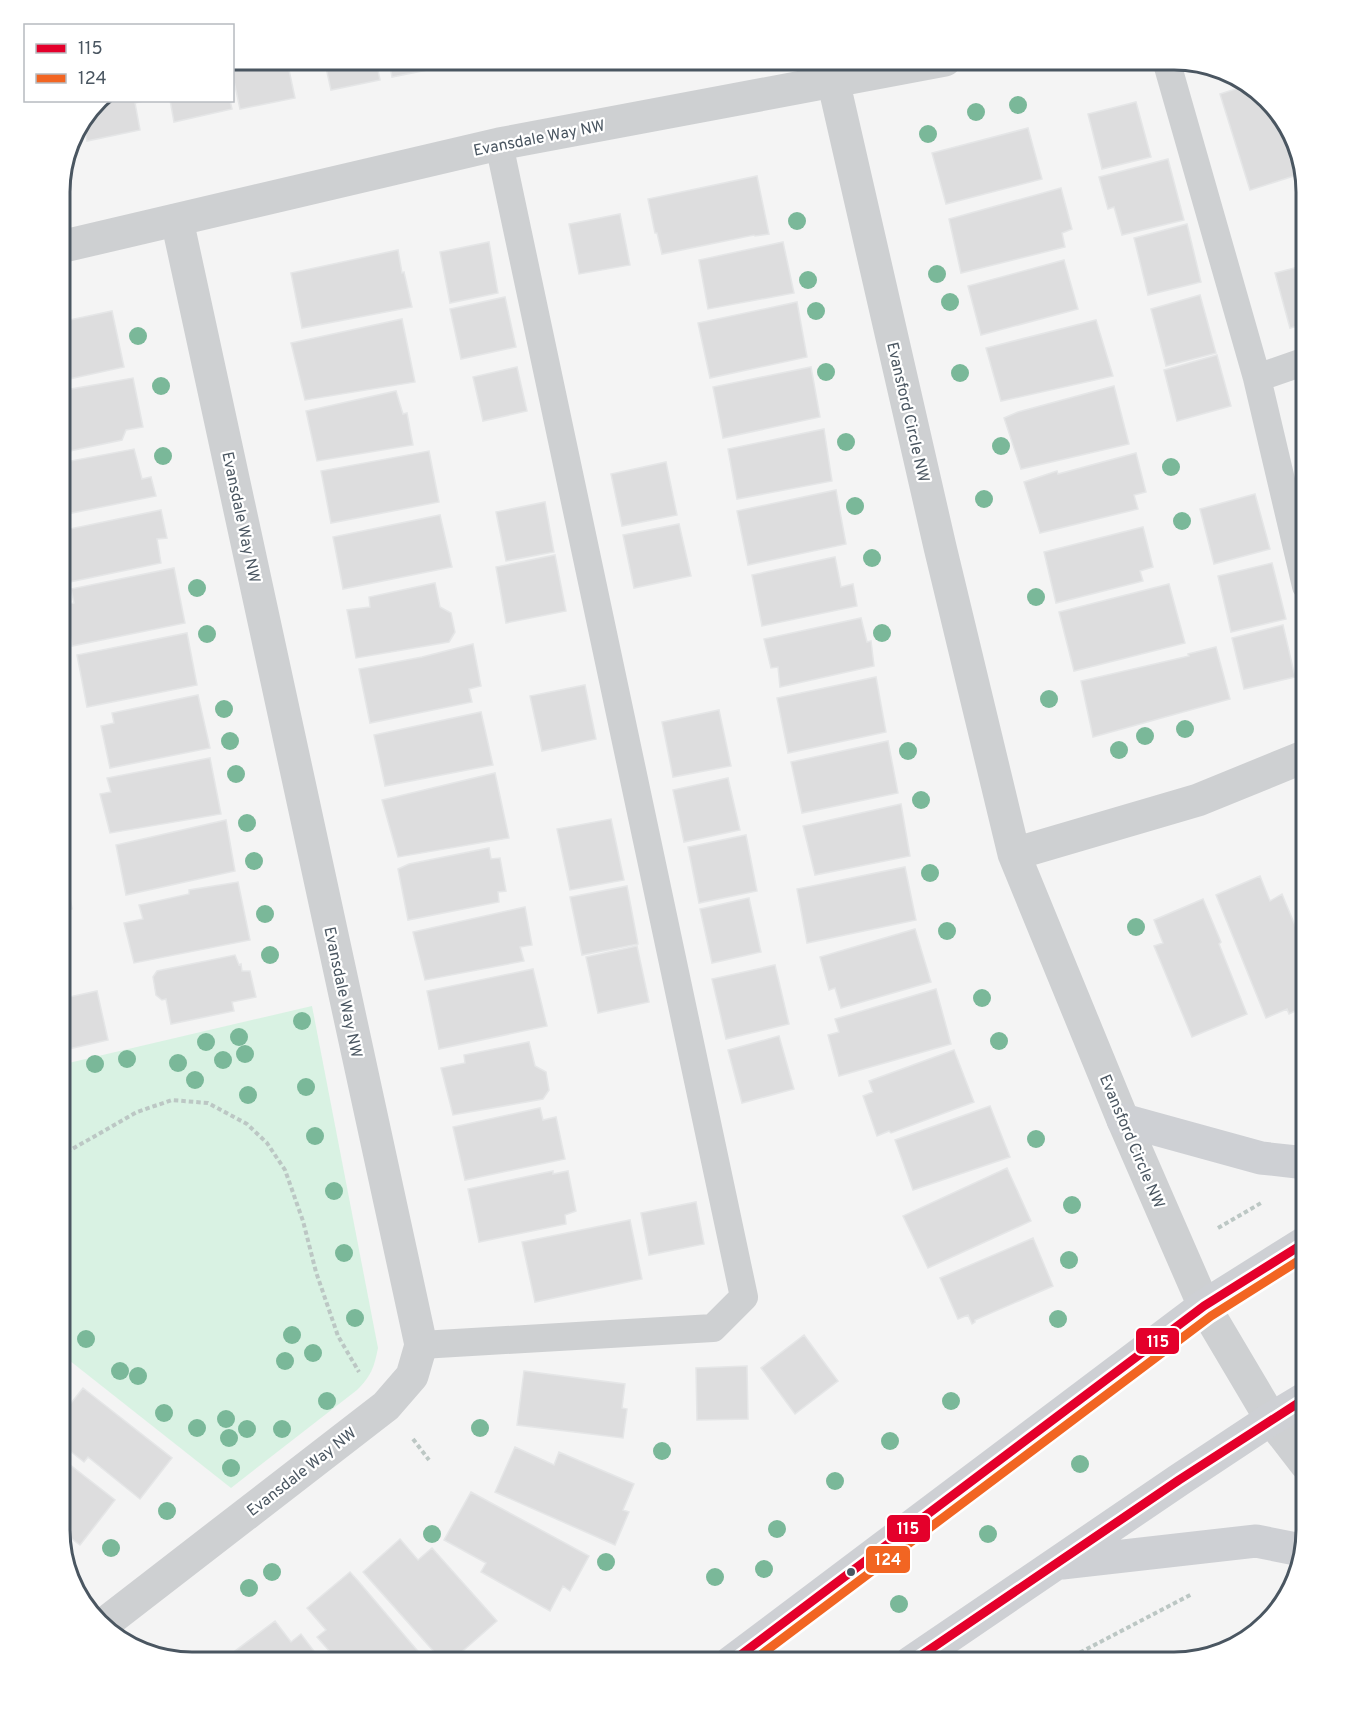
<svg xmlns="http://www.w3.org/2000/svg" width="1366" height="1723" viewBox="0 0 1366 1723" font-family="Overpass,sans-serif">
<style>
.green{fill:#d9f2e3}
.building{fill:#ddddde;stroke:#e5e6e7;stroke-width:1.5}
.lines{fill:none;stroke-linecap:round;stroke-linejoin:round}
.path{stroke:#bcc7c4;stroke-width:4;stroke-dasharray:4.5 3;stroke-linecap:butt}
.service{stroke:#ced0d2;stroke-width:28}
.minor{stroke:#ced0d2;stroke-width:33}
.secondary{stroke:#ced0d4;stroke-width:33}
.bus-1-casing{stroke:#fff;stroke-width:14}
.bus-2-casing{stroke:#fff;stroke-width:14}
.bus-1{stroke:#e4002b;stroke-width:9}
.bus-2{stroke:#f26522;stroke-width:9}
.tree{fill:#7ab899}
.bus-dot{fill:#4a5661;stroke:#fff;stroke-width:2}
.labels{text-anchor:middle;stroke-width:4.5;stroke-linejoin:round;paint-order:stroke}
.street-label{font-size:16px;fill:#4a5661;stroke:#fff}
.rim{fill:none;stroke:#4a5661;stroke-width:3}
.line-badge{stroke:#fff;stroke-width:2}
.badge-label{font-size:16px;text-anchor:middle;font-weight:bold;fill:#fff}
</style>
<rect width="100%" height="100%" fill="#f4f4f4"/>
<path class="green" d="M312 1006 378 1348C374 1368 371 1376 357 1390L231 1488 60 1353V1065Z"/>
<path class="building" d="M232 60H298L300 68 289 70 295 98 240 109 232 72Z
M313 60H376L380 80 331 90 325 63 314 65Z
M389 60H437L438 68 392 77Z
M1248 85 1284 119 1300 174 1250 190 1220 94Z
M99 100H146L135 103 140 130 87 141 83 122Z
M170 100H230L232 109 174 122Z
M1136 102 1151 157 1102 169 1088 114Z
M1028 128 1042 179 946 204 932 153Z
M1168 159 1184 220 1122 235 1114 207 1108 209 1099 177Z
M757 176 769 234 755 236 754 235 662 254 657 233H655L648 199Z
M1061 188 1072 229 1062 233 1065 247 961 273 949 219Z
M620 214 630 265 579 274 569 224Z
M1187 224 1201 282 1148 295 1134 238Z
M489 242 498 293 450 303 440 252Z
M783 242 794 293 708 309 699 260Z
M398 250 402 273 404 272 412 307 302 328 291 273Z
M1064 260 1078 309 981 335 968 286Z
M1306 265V324L1290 328 1275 273Z
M1200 295 1216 353 1166 366 1151 309Z
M505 297 516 347 461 359 450 309Z
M797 302 807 357 710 378 698 323Z
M112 311 124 367 60 381V322Z
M402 319 415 382 305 400 291 343Z
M1096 320 1113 376 1001 401 986 348Z
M1217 355 1231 406 1177 421 1164 370Z
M517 367 527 411 483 421 473 377Z
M811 367 820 417 723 438 713 387Z
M133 378 143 427 126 430 122 440 60 453V391Z
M1114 386 1129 444 1021 469 1004 418 1018 412Z
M396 391 403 414 407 413 413 445 317 461 306 411Z
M824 429 832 481 737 499 728 449Z
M134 449 142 479 151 477 156 496 62 515 60 506V463Z
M429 451 439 502 331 523 321 471Z
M1136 453 1146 492 1134 495 1138 509 1040 533 1024 482 1057 471 1058 474Z
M666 462 677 515 622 526 611 474Z
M836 490 846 544 748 565 737 511Z
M1255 494 1270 549 1214 564 1200 509Z
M545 502 554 552 506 561 496 512Z
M161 510 167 538 157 539 161 563 60 584V531Z
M440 515 452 567 343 589 333 537Z
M679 524 691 576 634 588 623 535Z
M1143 527 1153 567 1140 571 1143 581 1056 603 1044 552Z
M555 555 566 611 506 623 496 567Z
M835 557 841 587 853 584 857 606 762 626 752 575Z
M1272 563 1286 619 1231 632 1218 576Z
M174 568 185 623 72 646 64 605 74 603 71 589Z
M435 583 440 607 451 613 455 632 449 642 356 658 347 610 370 607 369 597Z
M1169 584 1185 643 1074 671 1059 612Z
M861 618 867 642 871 641 874 666 780 687 778 667 771 668 764 639Z
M1283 625 1295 677 1244 689 1232 638Z
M187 633 197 685 87 707 77 655Z
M473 644 481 686 469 689 472 702 370 723 359 669 422 657Z
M1216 647 1230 699 1093 737 1081 681 1189 656 1188 654Z
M876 677 886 732 788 753 777 698Z
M585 685 596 739 542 751 530 696Z
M198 695 210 748 110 768 101 726 114 723 112 713Z
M719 710 731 766 673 777 662 722Z
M481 712 493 765 385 786 374 735Z
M888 741 898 793 802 813 791 762Z
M210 758 221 814 110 833 100 794 111 792 107 778Z
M495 773 509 838 398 857 382 800Z
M728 778 740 830 684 842 673 790Z
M901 804 910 856 815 875 803 826Z
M611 819 624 880 570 890 557 829Z
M226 820 235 871 126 895 116 845Z
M746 835 757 891 699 903 688 847Z
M489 848 491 859 500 858 506 891 498 892 499 902 408 920 398 869 409 864Z
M63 857 72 909 60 911V858Z
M905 867 916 920 807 943 797 889Z
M1260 876 1270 901 1282 894 1306 952V1006L1289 1014 1287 1009 1266 1018 1216 895Z
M238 882 250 940 134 963 124 923 143 919 139 905 189 894V890Z
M627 886 638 944 582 955 570 897Z
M1306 889V911L1298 892Z
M749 898 761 952 712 963 700 909Z
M1203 899 1221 942 1219 944 1247 1014 1192 1037 1154 946 1163 943 1154 920Z
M525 907 532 945 520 947 524 961 425 980 413 932Z
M915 929 931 982 841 1008 835 988 829 990 820 957Z
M637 946 649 1002 598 1013 586 957Z
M235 955 239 965 241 964 242 971H250L256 997 232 1002 234 1011 171 1024 166 999 162 1000 156 995 153 977 157 971Z
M775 965 789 1024 726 1039 712 979Z
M533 969 547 1026 439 1049 427 991Z
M936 989 951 1044 839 1076 828 1035 839 1032 835 1019Z
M97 991 108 1040 60 1051V999Z
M779 1036 794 1089 742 1103 728 1050Z
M529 1042 535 1066 546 1072 549 1090 543 1099 453 1115 441 1068 465 1063 464 1055Z
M954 1050 974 1102 891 1133 889 1131 877 1136 863 1096 873 1092 869 1081Z
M990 1106 1010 1157 913 1190 895 1140Z
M540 1108 543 1120 556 1117 565 1159 465 1180 453 1127Z
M1007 1168 1031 1221 928 1268 903 1216Z
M553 1171V1174L568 1171 576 1211 565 1215 566 1224 479 1242 468 1189Z
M696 1202 704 1244 649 1255 641 1213Z
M630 1220 642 1279 535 1302 522 1242Z
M1033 1238 1053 1286 975 1320V1322L972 1324 968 1315 958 1319 940 1278Z
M804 1335 838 1381 795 1414 761 1368Z
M747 1366 748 1419 697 1420 696 1368Z
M524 1371 625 1384 622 1408 627 1409 623 1438 517 1425Z
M83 1388 172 1458 140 1499 88 1457 84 1462 60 1443V1436L67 1427 60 1422V1417Z
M515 1447 554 1465 559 1452 634 1484 623 1510 629 1512 615 1545 495 1492Z
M60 1457 115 1500 80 1545 60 1530Z
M471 1492 589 1556 570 1591 563 1586 550 1611 481 1572 486 1563 444 1540Z
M400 1539 418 1560 432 1548 497 1621 449 1663H444L363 1572Z
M350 1572 359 1582 428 1663H340L317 1637 326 1630 307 1608Z
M275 1621 291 1642 301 1634 323 1663H244L235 1651Z"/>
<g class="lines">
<path class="path" d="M60 1156 137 1112 172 1100 208 1103 247 1124 267 1143 285 1170 303 1221 316 1272 338 1336 359 1372
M1218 1228 1261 1203
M413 1439 429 1460
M1060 1663 1192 1594"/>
<path class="service" d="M1166 60 1257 378 1306 586
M1257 378 1306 361
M421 1345 713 1328 744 1297 499 144"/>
<path class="minor" d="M833 80 940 547 1014 854 1123 1120 1204 1306 1271 1419 1306 1464
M60 247 499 144 945 60
M1014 854 1198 800 1306 756
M104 1624 386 1406 412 1376 421 1345 177 220"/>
<path class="secondary" d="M1123 1120 1261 1158 1306 1163
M1062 1563 1256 1541 1301 1550
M730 1663 1204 1306 1306 1242
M910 1663 1179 1480 1271 1419 1306 1398"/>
<g class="bus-1-casing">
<path id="bus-1" d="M730 1663 1204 1306 1306 1242
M910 1663 1179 1480 1306 1398"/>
</g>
<g class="bus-2-casing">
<path id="bus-2" d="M750 1663 1211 1316 1306 1256"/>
</g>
<use href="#bus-1" class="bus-1"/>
<use href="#bus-2" class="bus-2"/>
</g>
<g class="tree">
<circle cx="1018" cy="105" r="9"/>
<circle cx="976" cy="112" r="9"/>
<circle cx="928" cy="134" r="9"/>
<circle cx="797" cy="221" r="9"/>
<circle cx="937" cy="274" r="9"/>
<circle cx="808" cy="280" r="9"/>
<circle cx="950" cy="302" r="9"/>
<circle cx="816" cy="311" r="9"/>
<circle cx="138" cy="336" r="9"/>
<circle cx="826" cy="372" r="9"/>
<circle cx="960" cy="373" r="9"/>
<circle cx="161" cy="386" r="9"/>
<circle cx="846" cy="442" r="9"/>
<circle cx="1001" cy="446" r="9"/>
<circle cx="163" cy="456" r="9"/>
<circle cx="1171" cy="467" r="9"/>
<circle cx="984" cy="499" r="9"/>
<circle cx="855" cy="506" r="9"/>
<circle cx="1182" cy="521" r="9"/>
<circle cx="872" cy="558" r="9"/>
<circle cx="197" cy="588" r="9"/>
<circle cx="1036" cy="597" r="9"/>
<circle cx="882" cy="633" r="9"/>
<circle cx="207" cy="634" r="9"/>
<circle cx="1049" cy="699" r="9"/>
<circle cx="224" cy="709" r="9"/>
<circle cx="1185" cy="729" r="9"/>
<circle cx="1145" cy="736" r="9"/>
<circle cx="230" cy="741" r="9"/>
<circle cx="1119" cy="750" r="9"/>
<circle cx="908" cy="751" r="9"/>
<circle cx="236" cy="774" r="9"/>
<circle cx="921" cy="800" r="9"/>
<circle cx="247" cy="823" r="9"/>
<circle cx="254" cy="861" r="9"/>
<circle cx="930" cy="873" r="9"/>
<circle cx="265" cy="914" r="9"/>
<circle cx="1136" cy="927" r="9"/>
<circle cx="947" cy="931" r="9"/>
<circle cx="270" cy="955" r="9"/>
<circle cx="982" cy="998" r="9"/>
<circle cx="302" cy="1021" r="9"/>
<circle cx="239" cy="1037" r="9"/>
<circle cx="999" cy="1041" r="9"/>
<circle cx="206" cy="1042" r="9"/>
<circle cx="245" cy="1054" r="9"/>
<circle cx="127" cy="1059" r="9"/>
<circle cx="223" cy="1060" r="9"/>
<circle cx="178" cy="1063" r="9"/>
<circle cx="95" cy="1064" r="9"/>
<circle cx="195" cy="1080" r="9"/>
<circle cx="306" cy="1087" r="9"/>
<circle cx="248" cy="1095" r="9"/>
<circle cx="315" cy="1136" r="9"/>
<circle cx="1036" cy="1139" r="9"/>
<circle cx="334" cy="1191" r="9"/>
<circle cx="1072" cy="1205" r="9"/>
<circle cx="344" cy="1253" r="9"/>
<circle cx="1069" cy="1260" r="9"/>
<circle cx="355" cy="1318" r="9"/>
<circle cx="1058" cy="1319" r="9"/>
<circle cx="292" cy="1335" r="9"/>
<circle cx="86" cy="1339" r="9"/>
<circle cx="313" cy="1353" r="9"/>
<circle cx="285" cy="1361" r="9"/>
<circle cx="120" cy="1371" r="9"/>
<circle cx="138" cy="1376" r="9"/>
<circle cx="327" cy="1401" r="9"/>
<circle cx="951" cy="1401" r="9"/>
<circle cx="164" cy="1413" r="9"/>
<circle cx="226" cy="1419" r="9"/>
<circle cx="197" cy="1428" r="9"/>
<circle cx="480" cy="1428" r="9"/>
<circle cx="247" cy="1429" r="9"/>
<circle cx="282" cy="1429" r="9"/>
<circle cx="229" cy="1438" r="9"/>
<circle cx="890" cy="1441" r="9"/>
<circle cx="662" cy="1451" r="9"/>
<circle cx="1080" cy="1464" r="9"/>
<circle cx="231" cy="1468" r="9"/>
<circle cx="835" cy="1481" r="9"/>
<circle cx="167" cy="1511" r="9"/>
<circle cx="777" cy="1529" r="9"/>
<circle cx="432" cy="1534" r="9"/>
<circle cx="988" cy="1534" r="9"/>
<circle cx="111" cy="1548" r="9"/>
<circle cx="606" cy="1562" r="9"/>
<circle cx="764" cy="1569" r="9"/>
<circle cx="272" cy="1572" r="9"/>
<circle cx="715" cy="1577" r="9"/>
<circle cx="249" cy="1588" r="9"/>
<circle cx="899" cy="1604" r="9"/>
</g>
<circle class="bus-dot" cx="851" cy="1572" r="5"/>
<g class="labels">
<g class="street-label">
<text transform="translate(539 137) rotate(-11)" y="6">Evansdale Way NW</text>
<text transform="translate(909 412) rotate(77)" y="6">Evansford Circle NW</text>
<text transform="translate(242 517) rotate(78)" y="6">Evansdale Way NW</text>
<text transform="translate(344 992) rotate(78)" y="6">Evansdale Way NW</text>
<text transform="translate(1133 1141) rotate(67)" y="6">Evansford Circle NW</text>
<text transform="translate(301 1471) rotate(-38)" y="6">Evansdale Way NW</text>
</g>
</g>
<path d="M0 0H1366V1723H0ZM192 70H1174A122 122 0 0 1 1296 192V1530A122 122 0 0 1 1174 1652H192A122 122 0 0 1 70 1530V192A122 122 0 0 1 192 70Z" fill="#fff" fill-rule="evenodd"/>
<path class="rim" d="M192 70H1174A122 122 0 0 1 1296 192V1530A122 122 0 0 1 1174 1652H192A122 122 0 0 1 70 1530V192A122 122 0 0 1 192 70Z"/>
<g class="line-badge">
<rect x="1135" y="1327" width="45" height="28" rx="6" fill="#e4002b"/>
<rect x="886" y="1514" width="45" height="29" rx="6" fill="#e4002b"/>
<rect x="865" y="1545" width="46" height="29" rx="6" fill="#f26522"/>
</g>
<g class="badge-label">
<text x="1158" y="1347">115</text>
<text x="908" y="1534">115</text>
<text x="888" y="1565">124</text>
</g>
<rect x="24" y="24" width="210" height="78" fill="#ffffff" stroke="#b7bbc0" stroke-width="1.5"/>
<rect x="36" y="44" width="30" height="9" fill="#e4002b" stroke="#b7bbc0" stroke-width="1.5"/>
<text x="78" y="54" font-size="18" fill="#4a5661">115</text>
<rect x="36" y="74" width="30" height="9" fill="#f26522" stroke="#b7bbc0" stroke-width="1.5"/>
<text x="78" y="84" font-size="18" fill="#4a5661">124</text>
</svg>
